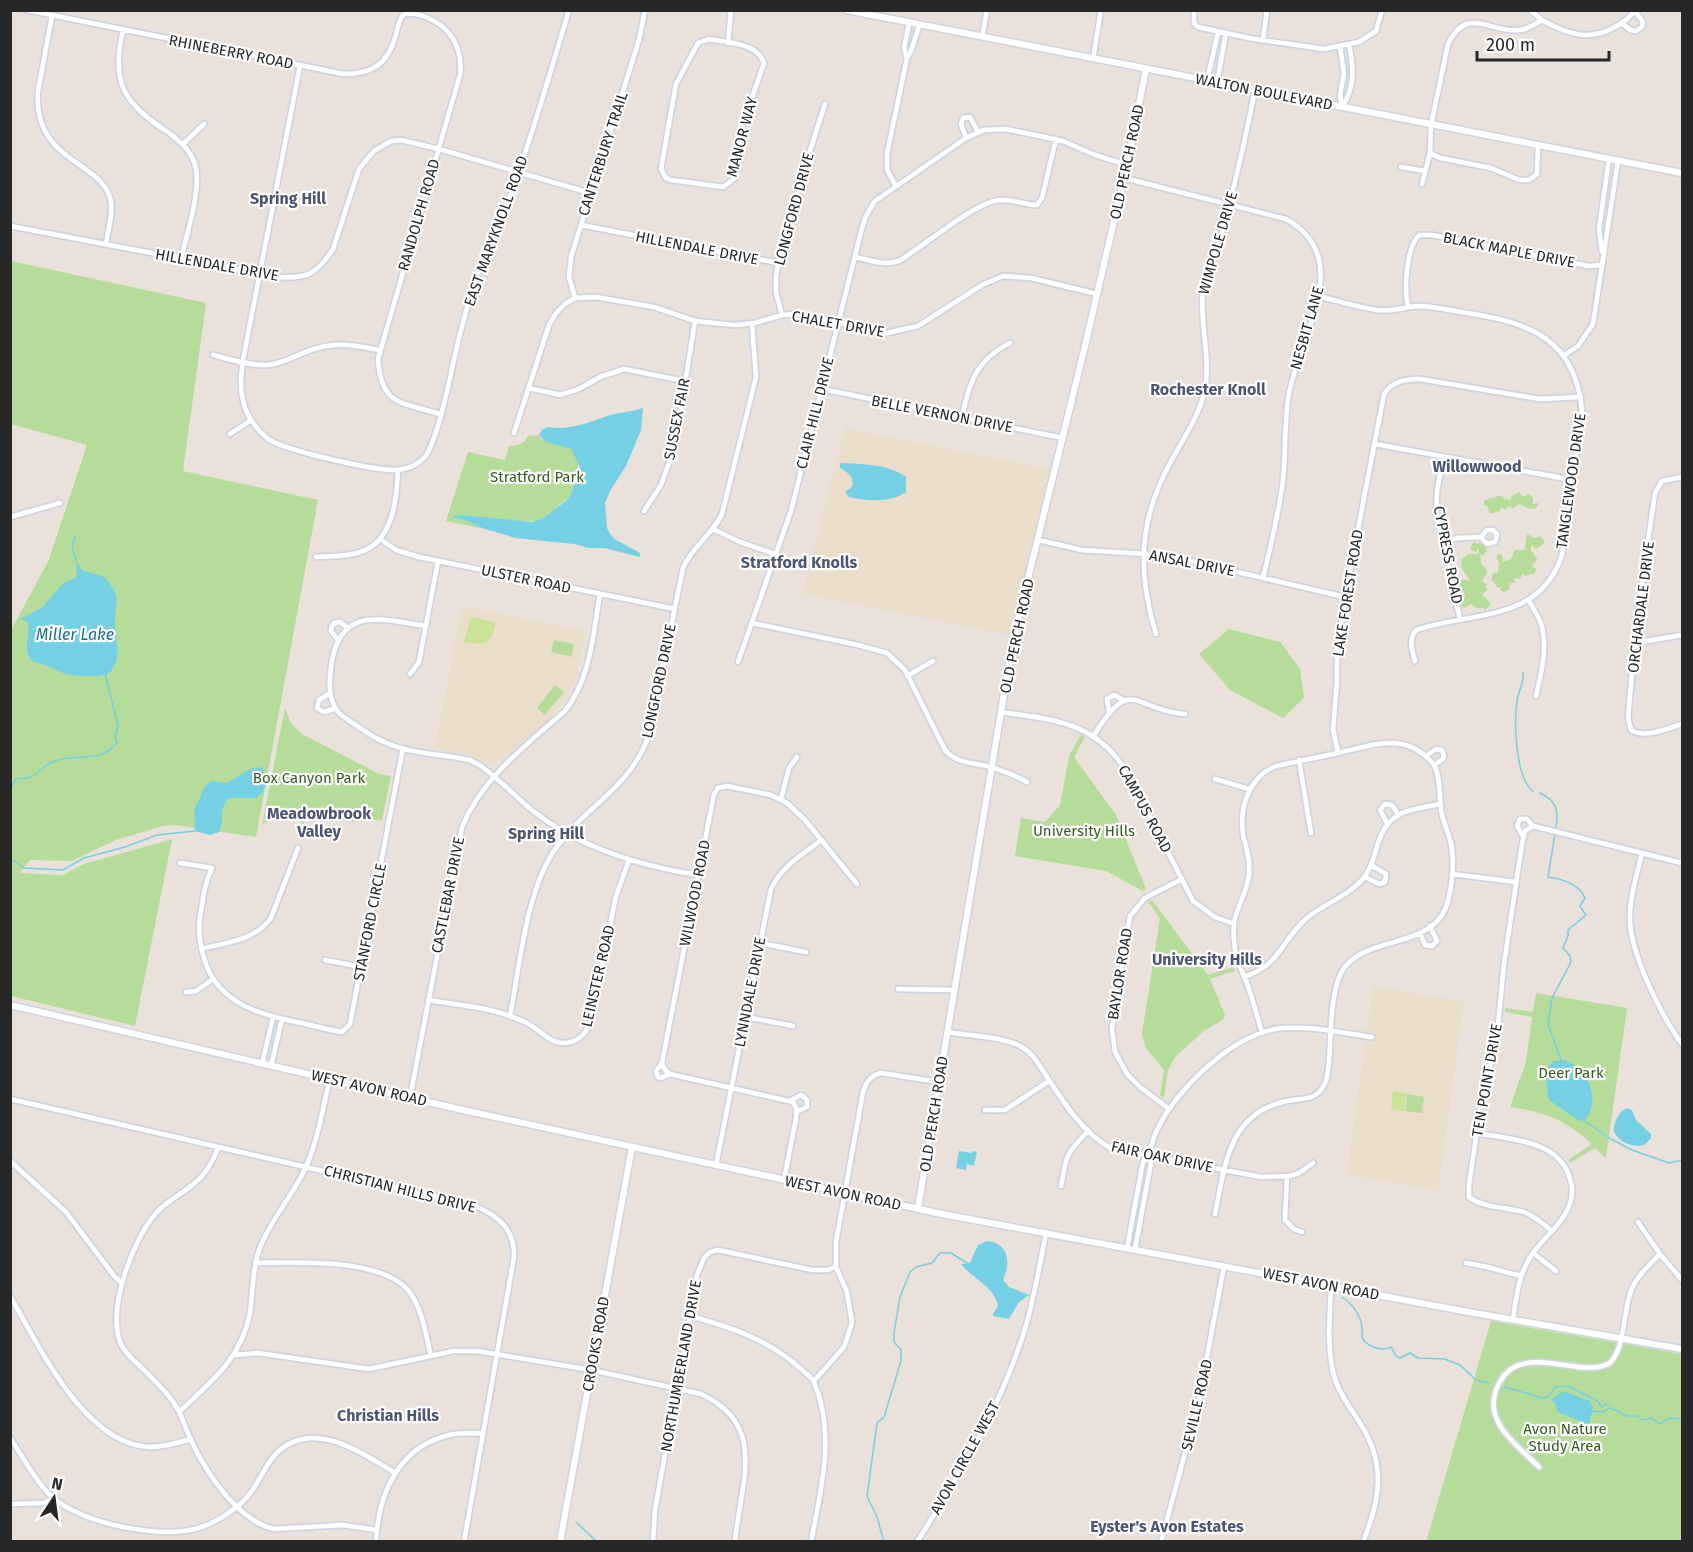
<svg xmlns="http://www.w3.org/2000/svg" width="1693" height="1552" viewBox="0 0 1693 1552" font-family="'Fira Sans',sans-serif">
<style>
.education{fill:#eaddca}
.green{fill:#b6dc9a}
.pitch{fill:#c9e396}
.water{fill:#74d0e4}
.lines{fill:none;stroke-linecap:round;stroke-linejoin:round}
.stream{stroke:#74d0e4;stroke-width:1.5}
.street-casing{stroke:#cfd4e0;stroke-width:8}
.secondary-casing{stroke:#cfd4e0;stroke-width:9}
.street{stroke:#fff;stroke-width:4.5}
.secondary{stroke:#fff;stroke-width:6}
.labels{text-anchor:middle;stroke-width:4.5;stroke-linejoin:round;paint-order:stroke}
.street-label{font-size:15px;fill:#272727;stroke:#fff}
.park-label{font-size:15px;fill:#315e1e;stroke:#fff}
.neighbourhood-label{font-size:16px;font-weight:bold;fill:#4c5674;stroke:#fff}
.water-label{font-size:16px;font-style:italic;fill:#176e8c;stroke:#fff}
</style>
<rect width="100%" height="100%" fill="#e9e1da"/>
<path class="education" d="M845 428 1050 469 1010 635 803 594Z
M462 606 586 631 576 680 561 706 550 719 493 766 479 757 435 747Z
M1373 986 1464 1002 1438 1191 1347 1174Z"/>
<path class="green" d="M11 261 206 303 183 471 318 500 256 837 175 825 163 826 116 840 72 861 30 860 20 873 63 875 84 864 172 839 135 1026 11 996V630L48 562 87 445 11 424Z
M539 435 542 440 571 449C581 461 579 470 575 483 570 501 567 497 556 508 552 511 550 516 546 518 532 526 481 516 463 515L455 518 467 521 485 529 446 521 468 452 505 460 509 446C517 446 524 444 528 436Z
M1520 492 1522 497 1529 494 1533 498V504L1539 503 1536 508 1530 509 1517 503V506L1512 508 1509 506 1505 510 1502 507 1499 511 1490 514 1487 506 1484 505V501L1491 498H1495L1496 496H1501L1505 499 1510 500 1512 496Z
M1527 534 1535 538 1539 536 1544 540V543L1538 548H1534L1533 545 1531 547V551L1535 554 1534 556 1538 558 1532 566 1536 569 1535 573 1525 576 1523 573 1520 579 1515 578 1514 583H1510L1509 590 1504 592 1500 590 1501 586 1498 588 1491 579 1493 573H1498L1499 562 1496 557 1498 554 1502 555 1503 562 1511 559 1515 550H1525Z
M1474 542 1478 544 1482 542 1487 550 1483 555H1480L1481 564 1488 571 1482 581 1488 585 1485 587 1488 590 1482 594 1491 604 1485 610 1482 607 1479 609 1471 604 1464 608 1458 602 1465 597 1464 592H1457L1452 574 1455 573 1460 579 1471 581 1461 567 1462 562 1460 560 1465 557 1468 554H1479V548L1476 552 1471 550 1470 547Z
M1229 629 1280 642 1300 669 1304 698 1283 718 1230 690 1199 654Z
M554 640 574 644 572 657 551 652Z
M555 685 564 692 545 715 537 708Z
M285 708 291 723 302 734 379 774 391 776 382 820 345 821 305 815 302 835H299L303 814 286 811 262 825Z
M1081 735 1085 737 1074 757 1116 815 1146 889 1143 891 1106 871 1015 856 1021 818 1045 822 1060 805 1069 756Z
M1152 900 1208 975 1233 967 1235 971 1210 979 1225 1015 1223 1020 1205 1030 1175 1057 1168 1070 1164 1098 1160 1095 1164 1070 1146 1048 1142 1034 1160 918 1148 902Z
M1536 993 1627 1008 1606 1158 1595 1148 1570 1163 1568 1160 1592 1144C1565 1120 1546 1112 1510 1107L1526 1062 1532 1017 1505 1012V1008L1533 1012Z
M1407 1094 1424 1097 1422 1113 1405 1111Z
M1491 1321 1682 1354V1541L1426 1542Z"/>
<path class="pitch" d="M473 617 496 623 492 636 483 644 464 642 470 619Z
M1393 1091 1406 1093 1404 1111 1391 1109Z"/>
<path class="water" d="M643 408 641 430 626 466 610 491 605 503 607 528 610 534 616 540 640 553V557L604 548H589L574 544 516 538 485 529 467 521 453 517V516L463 515 532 522 542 519 567 500 572 492 580 467 571 449 546 442 539 435 542 430 548 427C573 431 590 421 614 414 624 412 634 411 643 408Z
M840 463C861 464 889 464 906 477V492C892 503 865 501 849 497L845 492 852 487C855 476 848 473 840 468Z
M76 561 83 571 103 576C108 581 114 588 116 595 118 605 114 613 115 622 115 638 123 658 111 671 103 679 76 676 66 674 58 672 52 667 45 665 38 663 33 663 29 657 23 646 32 633 27 621L20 619 43 607 62 584 77 577Z
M261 767C269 777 268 791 256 798H229C218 808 225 821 219 832L210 835 195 831 194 811 205 786 213 781 227 783 250 769Z
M1564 1060C1589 1068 1602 1101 1584 1121L1578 1120 1549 1100C1546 1091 1544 1066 1554 1061 1555 1061 1563 1060 1564 1060Z
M1627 1108 1632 1110 1636 1120 1651 1134V1138L1644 1145C1632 1148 1620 1142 1614 1132 1613 1123 1619 1111 1627 1108Z
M959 1151 972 1153 973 1151 977 1152 974 1166 967 1164 966 1170 956 1168Z
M987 1241C1009 1243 1011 1263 1003 1280L1009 1287 1029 1295 1019 1302 1009 1319 993 1316V1314L998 1306C995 1286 971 1278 961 1264L970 1263 978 1245Z
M1563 1391 1590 1401 1593 1407 1589 1425 1558 1412 1555 1403 1551 1400Z"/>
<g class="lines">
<path class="stream" d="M76 561 72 545 76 536
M1523 673C1524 682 1520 688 1518 696 1513 717 1515 778 1533 791
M10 789 16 779C21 778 26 779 31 777 39 773 45 764 55 761 75 753 103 764 117 742L115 737 118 726 105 674
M1540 793C1556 800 1559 811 1556 827
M1555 834 1548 877C1562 879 1579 884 1585 898L1580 906 1586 915 1568 930V936L1563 948 1570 956 1571 962 1552 998 1548 1024 1561 1060
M10 858 24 868 63 870 84 858 125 847 157 835 195 831
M1585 1121 1611 1139 1632 1150 1669 1163 1682 1160
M1342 1297C1356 1307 1364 1320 1362 1337 1365 1346 1382 1352 1391 1347L1396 1356 1400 1358 1410 1353 1418 1358 1445 1359 1460 1365 1476 1380 1489 1383
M1505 1387 1542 1398 1548 1397 1555 1387 1568 1386 1598 1401 1602 1407 1605 1404 1608 1405
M1611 1408 1627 1416H1637L1642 1420 1652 1418 1660 1424 1669 1418 1682 1419
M1591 1411 1603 1412 1609 1408
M576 1522 597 1542
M884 1542 877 1517 867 1496 877 1423 884 1417 901 1361V1350L894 1342V1333L900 1297 910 1272 916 1267 932 1263 940 1253H951L967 1263"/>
<g class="street-casing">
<path id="street" d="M27 10 344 74C371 74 387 65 395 38 397 30 398 22 403 15 411 12 418 14 426 17 451 27 463 48 460 75L378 359C381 406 401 402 440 414
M1194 10V23L1198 27 1254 39 1324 49 1359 42 1376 31 1382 10
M1530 10 1542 20
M52 16 38 91C32 163 105 161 111 202 113 216 108 231 106 244
M1622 23 1630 30 1636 31 1642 27 1643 22 1635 11
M123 30C111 85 124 103 169 133 181 142 193 152 196 169 200 195 187 232 181 259
M982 37 987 10
M709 39C727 43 757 42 764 63L743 124 734 179 723 187 671 180 666 178 661 169 676 84 698 43Z
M1263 39 1267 10
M728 43 731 10
M1340 47 1344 73 1340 95 1342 106
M907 58 904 48 909 24
M1093 59 1101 10
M300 66 243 360C238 391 241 416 267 438 281 450 373 470 394 470 405 470 415 466 423 459 438 445 453 362 459 338 465 316 470 293 478 272 489 244 503 217 513 188 534 130 551 70 569 10
M1207 81 1218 32
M1217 83 1226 33
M1342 107C1355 88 1354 67 1349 45
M966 138 961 124 963 118 970 117 978 132
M183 144 204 124
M1538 146 1537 174 1529 180H1519L1491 168 1440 158 1430 153 1431 125 1448 44C1468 4 1490 34 1520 30 1528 29 1535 24 1542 20 1565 33 1588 42 1613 28 1621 24 1630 18 1635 10
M1401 167 1425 171
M1124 178 1286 219C1304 229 1317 244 1320 265 1325 300 1297 355 1289 393 1284 421 1286 451 1283 480 1279 513 1271 545 1263 578
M1422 184 1430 153
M896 186 887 170V154L907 58 911 51 919 26
M581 225 778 263
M10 226 278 277C307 279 317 274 333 249L359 169 374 151 391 141 401 140 439 149 590 193
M1602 252 1599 229 1609 159
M855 257C869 260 884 266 899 261 921 248 978 200 1000 200 1013 199 1025 205 1037 205L1042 198 1056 139
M1318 296C1338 301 1357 307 1377 310 1391 312 1404 307 1418 306 1434 306 1451 311 1468 313 1530 323 1575 339 1582 410L1562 555C1540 623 1472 611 1416 630 1408 640 1412 649 1415 661
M575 298 569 277 571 257 639 40 645 10
M1408 307C1404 290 1406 248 1419 235H1432L1588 266 1602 265
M782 315 776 292V278L778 263 800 182 825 104
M213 355C230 359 249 366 267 365 283 364 296 355 311 350 337 341 353 345 379 350
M1563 356 1578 346 1593 324 1618 161
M529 388 560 395 579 389 600 377 624 369 684 381
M822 389 1063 438
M962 417C969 383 976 360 1010 343
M514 433 549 325 556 313 565 304 575 298 596 297 654 307 695 321 735 325 755 323 782 315 799 314 887 333 918 326 982 285 1003 276 1031 278 1097 294
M230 434 251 420
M1375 444 1573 480
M1443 456 1437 492 1436 514 1460 619
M1682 477 1662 481 1655 493 1637 617 1628 718 1631 730C1644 739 1669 728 1682 724
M644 511 661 485 675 446 695 321
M10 517 60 503
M713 529 740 542 775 554
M380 539 396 550 419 557 675 609
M1038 540 1082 550 1164 555 1345 597
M1443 542 1458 538 1481 537 1487 530H1493L1497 534 1495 542 1487 544 1481 537
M316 557C333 556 355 557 371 547 394 532 397 494 398 470
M1529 601C1532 607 1537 614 1540 621 1549 644 1541 674 1536 696
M752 623 858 645 887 653 905 670 945 750C958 765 974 762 991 767 1003 771 1017 776 1027 782
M426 626C380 619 339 605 331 667 329 682 328 699 338 712 344 718 353 723 360 728 368 733 376 739 384 742 410 754 442 754 470 760L481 766C500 780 515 796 533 811 580 848 640 866 698 875
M1156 634C1137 572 1139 520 1170 463 1183 439 1200 415 1205 389 1211 356 1199 322 1203 289 1206 271 1216 255 1221 237 1234 189 1245 140 1255 90
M338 640 331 631C331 625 334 622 340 622L348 628
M1636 643 1682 635
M738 662 791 511 862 228 866 216 875 201 966 138 984 130 1006 129 1063 141 1095 155 1127 165
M410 674 419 662 438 561
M907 676 933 661
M330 693 319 700 317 708 324 712 336 708
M1001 712C1056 720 1097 722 1128 774L1193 901 1215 917 1234 924
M1109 712 1107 699 1114 695 1125 701
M1094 735C1133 673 1132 710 1185 714
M1426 756 1436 749 1442 750 1444 756 1443 759 1434 765
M1299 760 1311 833
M1215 779 1249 789
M781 799 789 768 797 757
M1387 823 1380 810 1385 804 1392 805 1398 814
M1533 826 1525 831 1522 844 1504 964 1496 1046 1484 1084 1469 1185V1197C1480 1207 1510 1208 1524 1212 1535 1216 1543 1224 1552 1231
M1533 826 1682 863
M1523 836 1517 826 1520 819H1527L1533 826
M1642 853C1637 875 1629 898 1630 921 1631 955 1662 1017 1682 1044
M180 863 212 868C204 884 203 900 200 917 198 932 200 943 204 958 217 1005 264 1016 306 1024 318 1027 330 1030 342 1032L350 1024 403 748
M1452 874 1516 882
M1365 877 1379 884 1385 882 1386 874 1371 865
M1420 933 1425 945 1432 946 1437 941 1430 926
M760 943 806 952
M201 949C228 942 254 941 271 918L298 848
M325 960 361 967
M1244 977C1282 964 1281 940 1307 918 1324 904 1348 896 1363 879 1370 870 1373 861 1376 850 1386 811 1405 811 1440 804
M898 989 954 990
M186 992 196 991 213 979
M428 1000C460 1005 497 1008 527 1023 537 1028 550 1043 563 1043 576 1043 586 1035 590 1023L616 896 629 860
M510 1016C520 965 526 890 556 848 587 804 629 790 649 735L683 568C692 547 712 535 722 514L756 377 752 323
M746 1017 793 1026
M947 1032C966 1035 1004 1037 1020 1046 1035 1054 1040 1067 1049 1080 1066 1106 1083 1132 1110 1148L1261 1177 1290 1176 1299 1173 1313 1163
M1262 1033C1258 1019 1254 1004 1249 989 1245 976 1237 964 1235 950 1234 940 1232 929 1235 918 1239 903 1247 891 1249 875 1251 861 1246 848 1243 834 1239 807 1249 777 1276 766L1338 753 1333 729 1337 682V648L1345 597 1384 394C1392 381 1406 379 1420 379L1540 399 1581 397
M662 1063 656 1071 658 1077 661 1078 670 1074
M262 1064 273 1017
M271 1066 282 1019
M410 1097 462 827C482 778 526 745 565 711 591 678 593 634 600 594
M10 1099 475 1206C499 1216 515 1230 514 1257L464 1542
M790 1101 801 1095 807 1100V1107L796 1112
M1169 1109 1140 1087 1127 1074 1115 1052 1112 1029 1130 916 1145 898 1182 879
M985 1110H1005L1049 1081
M1476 1133C1509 1139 1560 1140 1570 1179 1574 1191 1572 1203 1565 1214 1555 1232 1537 1243 1528 1261 1518 1279 1516 1299 1513 1319
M218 1148C213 1161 207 1173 196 1182 184 1193 168 1200 157 1212 133 1238 106 1311 121 1344 125 1353 134 1361 142 1368 157 1383 176 1400 183 1421 197 1459 232 1519 274 1529L342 1525 377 1530
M10 1161 66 1212 115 1277 122 1283
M716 1165 771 889C782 866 802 854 822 840
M1287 1176 1285 1220 1294 1229 1302 1232
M784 1180 796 1118 797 1110 793 1102 670 1074 665 1070 662 1063 714 794 718 788 727 786 771 795 787 803 805 820 857 884
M1061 1186C1066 1156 1066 1154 1087 1132
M1215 1214C1225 1166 1228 1113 1287 1101 1300 1098 1315 1101 1323 1087 1328 1080 1328 1070 1329 1061 1331 1037 1330 987 1344 968 1366 938 1421 947 1442 915 1452 900 1455 861 1451 844 1449 832 1442 821 1441 809 1439 796 1441 777 1434 765 1428 757 1418 749 1409 746 1387 738 1360 748 1338 753
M1638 1222 1660 1254 1682 1280
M1127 1248 1143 1162C1150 1154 1151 1146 1154 1137 1157 1129 1162 1120 1167 1112 1191 1077 1239 1031 1284 1028 1313 1026 1343 1033 1372 1037
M1135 1249 1151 1163 1148 1156
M1533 1253 1556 1271
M255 1263C294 1262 380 1258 408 1290 422 1307 426 1335 431 1356
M1466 1263 1487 1267 1521 1276
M1331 1286C1330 1315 1326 1350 1335 1379 1340 1395 1351 1409 1360 1423 1386 1464 1381 1498 1363 1542
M10 1296C39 1345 84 1445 150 1447 164 1447 178 1443 191 1439
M690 1316C731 1327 769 1340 801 1369 805 1373 812 1377 814 1382 836 1433 821 1490 811 1542
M235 1355 258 1353 369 1369 454 1351H477L591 1370 701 1394C769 1425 740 1484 735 1542
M814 1381 844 1347 852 1323 847 1292 836 1267V1242L863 1092C867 1081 870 1076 881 1073L939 1082
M180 1411C212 1381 241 1359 250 1313 253 1292 252 1271 259 1250 269 1222 291 1198 304 1171 318 1142 322 1110 330 1079
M10 1438C23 1456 38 1487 56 1500 87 1524 157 1538 195 1529 211 1525 227 1515 239 1505 265 1484 264 1447 303 1439 335 1433 370 1458 395 1473
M1539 1467C1518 1446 1484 1423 1496 1390 1516 1336 1578 1381 1610 1363 1625 1348 1623 1312 1631 1291 1636 1277 1649 1265 1660 1254
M10 1504 44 1503 54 1498
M376 1542C378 1492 400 1444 454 1434 463 1433 473 1433 482 1433
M653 1542 655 1510 697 1275 704 1258 710 1252 718 1250 812 1270H827L836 1267
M917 1542C961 1472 1004 1402 1027 1322 1035 1293 1040 1263 1046 1233
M1161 1542 1198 1405 1224 1266"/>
</g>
<g class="secondary-casing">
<path id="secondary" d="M846 10 1682 173
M10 1005 463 1110 942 1214 1474 1313 1682 1349
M918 1208 1013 640 1085 346 1127 165 1146 69
M560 1542 632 1147"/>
</g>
<use href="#street" class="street"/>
<use href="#secondary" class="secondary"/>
</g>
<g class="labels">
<g class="street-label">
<text transform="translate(231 52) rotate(11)" y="5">RHINEBERRY ROAD</text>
<text transform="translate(1264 92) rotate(11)" y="5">WALTON BOULEVARD</text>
<text transform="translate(742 137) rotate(-75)" y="5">MANOR WAY</text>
<text transform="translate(603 154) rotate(-72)" y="5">CANTERBURY TRAIL</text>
<text transform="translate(1127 162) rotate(-78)" y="5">OLD PERCH ROAD</text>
<text transform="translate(794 209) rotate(-75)" y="5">LONGFORD DRIVE</text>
<text transform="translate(419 215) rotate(-74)" y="5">RANDOLPH ROAD</text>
<text transform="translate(496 231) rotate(-70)" y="5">EAST MARYKNOLL ROAD</text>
<text transform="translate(1218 243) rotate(-74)" y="5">WIMPOLE DRIVE</text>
<text transform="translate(697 248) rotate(11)" y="5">HILLENDALE DRIVE</text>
<text transform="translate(1509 250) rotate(11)" y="5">BLACK MAPLE DRIVE</text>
<text transform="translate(217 265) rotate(10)" y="5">HILLENDALE DRIVE</text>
<text transform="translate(838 324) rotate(10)" y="5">CHALET DRIVE</text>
<text transform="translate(1307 328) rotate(-74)" y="5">NESBIT LANE</text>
<text transform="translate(815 413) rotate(-76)" y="5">CLAIR HILL DRIVE</text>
<text transform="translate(942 414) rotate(11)" y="5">BELLE VERNON DRIVE</text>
<text transform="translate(677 419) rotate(-79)" y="5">SUSSEX FAIR</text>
<text transform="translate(1571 481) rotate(-82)" y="5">TANGLEWOOD DRIVE</text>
<text transform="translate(1448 555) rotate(79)" y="5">CYPRESS ROAD</text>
<text transform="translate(1192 563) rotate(11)" y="5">ANSAL DRIVE</text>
<text transform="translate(526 579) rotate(12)" y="5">ULSTER ROAD</text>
<text transform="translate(1348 593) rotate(-81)" y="5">LAKE FOREST ROAD</text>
<text transform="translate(1641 607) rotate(-83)" y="5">ORCHARDALE DRIVE</text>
<text transform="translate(1017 636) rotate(-78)" y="5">OLD PERCH ROAD</text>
<text transform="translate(659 681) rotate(-78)" y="5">LONGFORD DRIVE</text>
<text transform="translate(1145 809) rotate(62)" y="5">CAMPUS ROAD</text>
<text transform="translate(695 893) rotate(-79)" y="5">WILWOOD ROAD</text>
<text transform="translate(448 895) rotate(-79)" y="5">CASTLEBAR DRIVE</text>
<text transform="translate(370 922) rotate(-79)" y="5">STANFORD CIRCLE</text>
<text transform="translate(1120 974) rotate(-81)" y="5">BAYLOR ROAD</text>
<text transform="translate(598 976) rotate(-77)" y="5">LEINSTER ROAD</text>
<text transform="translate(750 992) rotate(-79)" y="5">LYNNDALE DRIVE</text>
<text transform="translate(1487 1080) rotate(-80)" y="5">TEN POINT DRIVE</text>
<text transform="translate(369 1088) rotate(13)" y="5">WEST AVON ROAD</text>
<text transform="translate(934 1114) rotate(-81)" y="5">OLD PERCH ROAD</text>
<text transform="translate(1162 1157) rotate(12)" y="5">FAIR OAK DRIVE</text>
<text transform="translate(400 1189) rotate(14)" y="5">CHRISTIAN HILLS DRIVE</text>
<text transform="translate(843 1193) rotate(12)" y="5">WEST AVON ROAD</text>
<text transform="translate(1321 1284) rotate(11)" y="5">WEST AVON ROAD</text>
<text transform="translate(596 1344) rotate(-80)" y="5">CROOKS ROAD</text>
<text transform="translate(681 1366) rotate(-80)" y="5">NORTHUMBERLAND DRIVE</text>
<text transform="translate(1197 1405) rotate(-77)" y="5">SEVILLE ROAD</text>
<text transform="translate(965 1458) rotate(-61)" y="5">AVON CIRCLE WEST</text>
</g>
<g class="park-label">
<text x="537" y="482">Stratford Park</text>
<text x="309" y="783">Box Canyon Park</text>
<text x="1084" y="836">University Hills</text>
<text x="1571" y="1078">Deer Park</text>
<text x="1565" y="1434">Avon Nature<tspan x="1565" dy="17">Study Area</tspan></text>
</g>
<g class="neighbourhood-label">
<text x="288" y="204">Spring Hill</text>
<text x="1208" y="395">Rochester Knoll</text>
<text x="1477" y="472">Willowwood</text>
<text x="799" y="568">Stratford Knolls</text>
<text x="319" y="819">Meadowbrook<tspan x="319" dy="18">Valley</tspan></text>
<text x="546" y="839">Spring Hill</text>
<text x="1207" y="965">University Hills</text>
<text x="388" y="1421">Christian Hills</text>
<text x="1167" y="1532">Eyster's Avon Estates</text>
</g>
<g class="water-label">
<text x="75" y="640">Miller Lake</text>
</g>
</g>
<rect width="1693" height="1552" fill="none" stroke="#272727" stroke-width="24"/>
<g transform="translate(54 1498) rotate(13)" stroke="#ffffff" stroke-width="4.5" paint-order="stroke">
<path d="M0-4.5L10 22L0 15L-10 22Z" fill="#272727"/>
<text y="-9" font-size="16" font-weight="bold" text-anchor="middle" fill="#272727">N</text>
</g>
<path d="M1477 51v9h132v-9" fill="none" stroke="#272727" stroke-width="3"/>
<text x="1486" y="51" font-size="18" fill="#272727" stroke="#ffffff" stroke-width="4.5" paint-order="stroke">200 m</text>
</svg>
